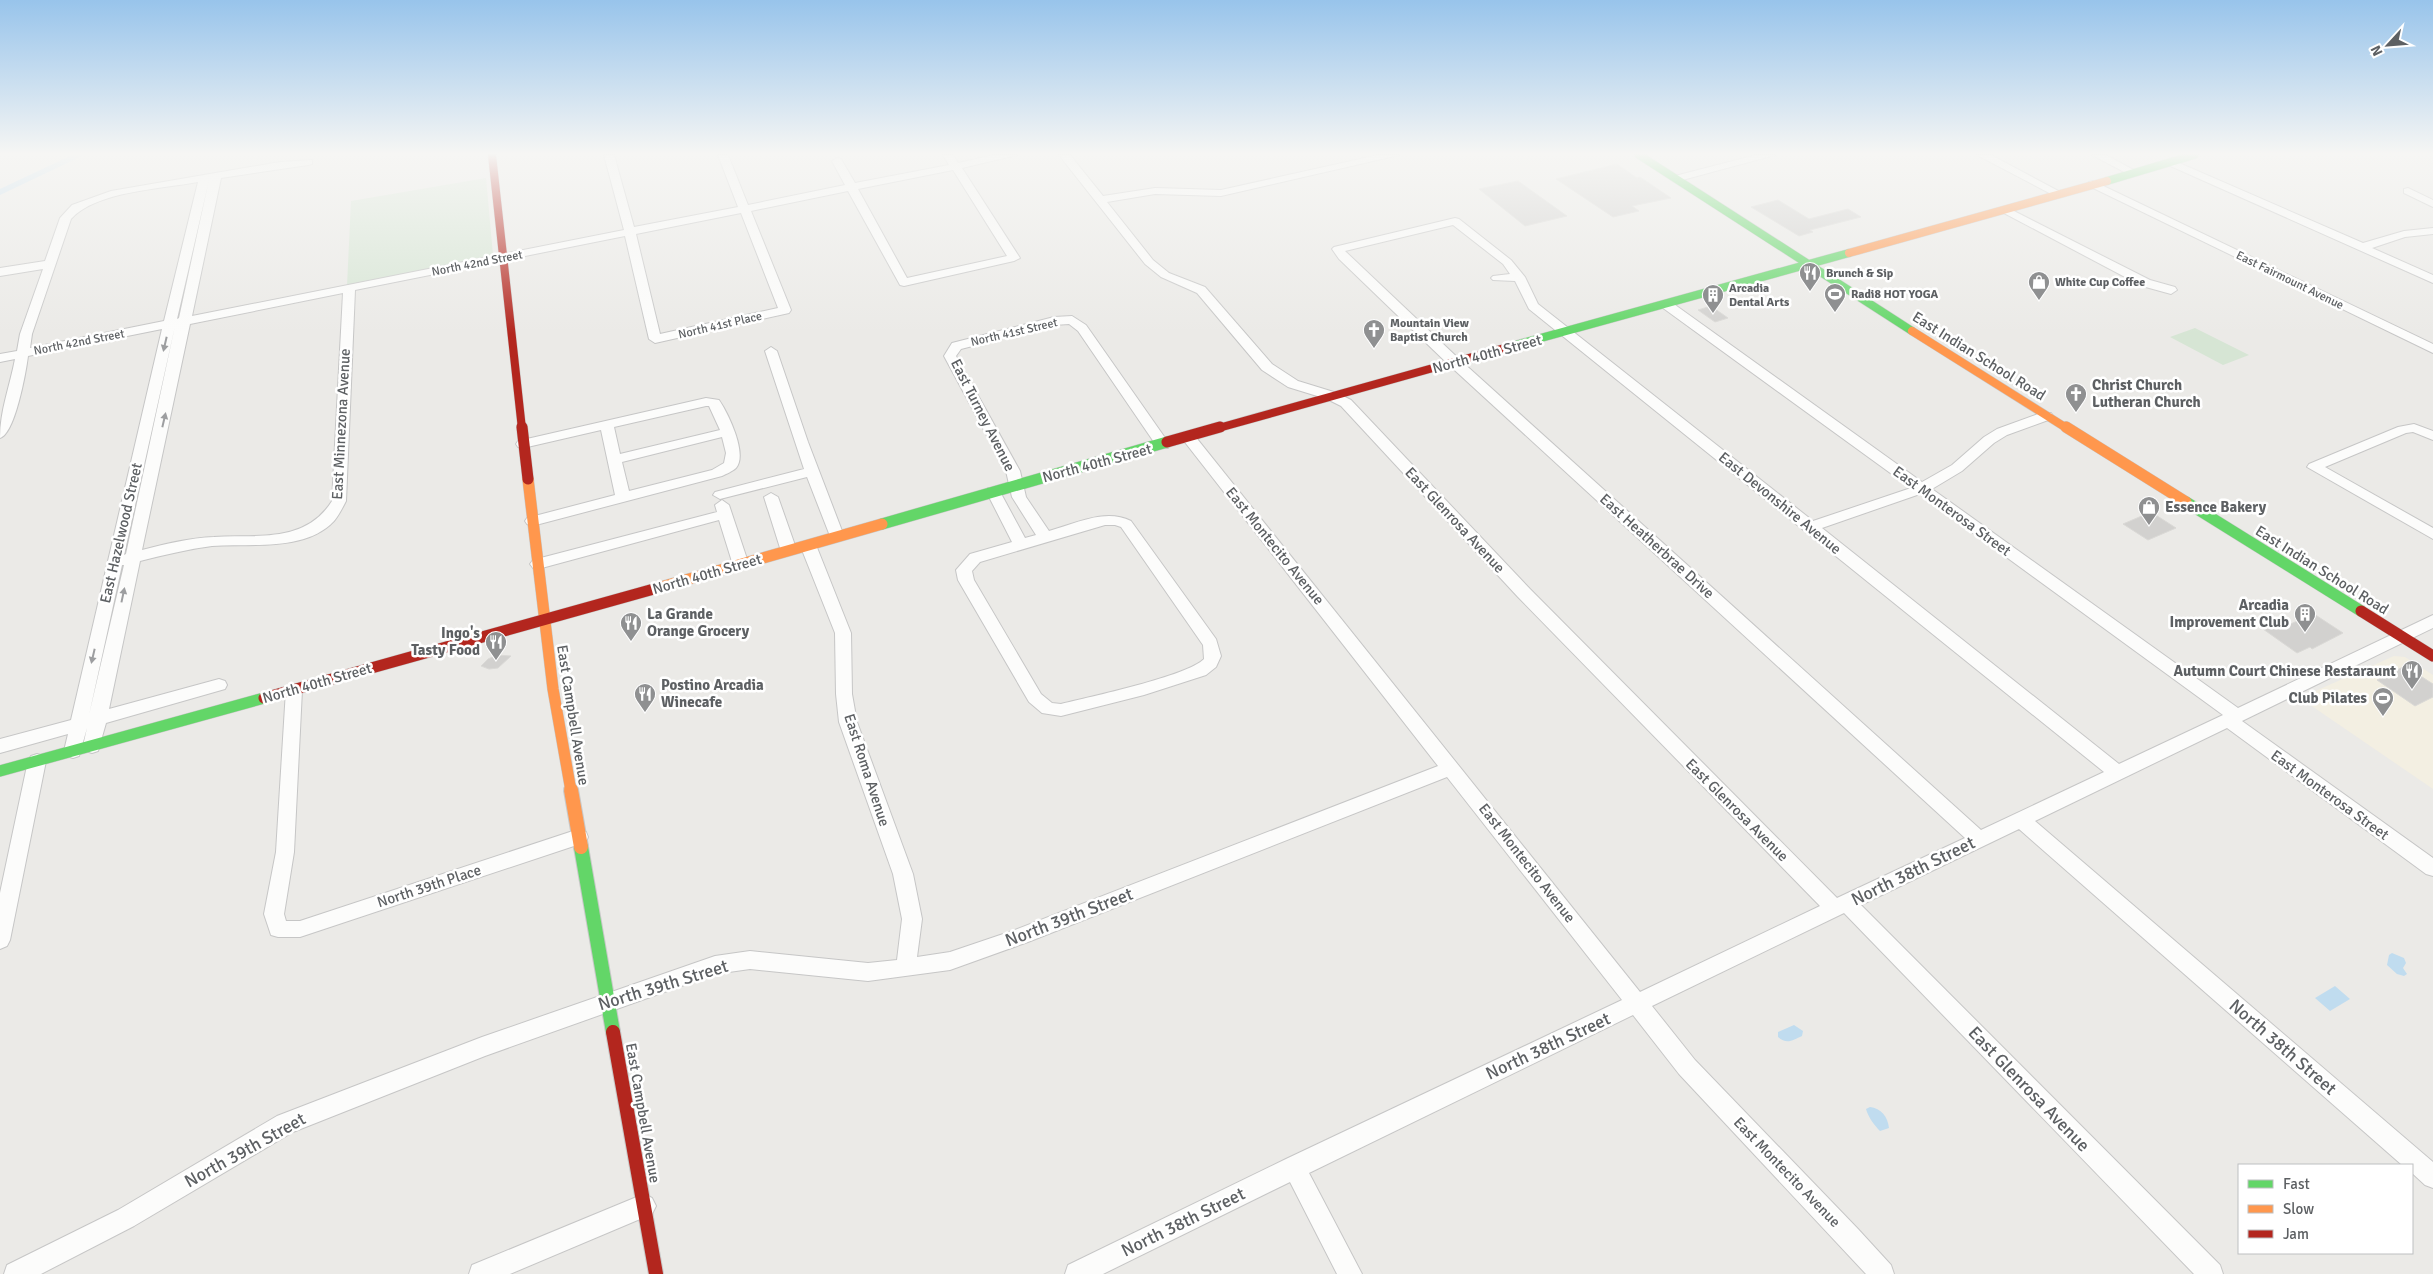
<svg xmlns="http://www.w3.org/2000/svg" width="2433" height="1274" viewBox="0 0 2433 1274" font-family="Signika,sans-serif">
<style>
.commercial{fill:#f3efe2}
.green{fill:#d6e5d4}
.water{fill:#c0dcef}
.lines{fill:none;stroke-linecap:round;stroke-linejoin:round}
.canal{fill:#c0dcef;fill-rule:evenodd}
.building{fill:#d2d1cf;stroke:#dad9d6}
.street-casing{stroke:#c6c6c6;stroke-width:2}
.fast-far2-casing{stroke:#c8c8c8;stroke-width:9}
.fast-far1-casing{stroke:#c8c8c8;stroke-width:12}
.fast-casing{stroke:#c8c8c8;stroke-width:16}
.slow-far2-casing{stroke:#c8c8c8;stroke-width:9}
.slow-far1-casing{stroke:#c8c8c8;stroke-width:12}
.slow-casing{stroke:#c8c8c8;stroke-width:16}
.jam-far2-casing{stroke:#c8c8c8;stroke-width:9}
.jam-far1-casing{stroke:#c8c8c8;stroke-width:12}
.jam-casing{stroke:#c8c8c8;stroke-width:16}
.street{fill:#fcfcfb;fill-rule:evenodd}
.fast-far2{stroke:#63d668;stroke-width:8}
.fast-far1{stroke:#63d668;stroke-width:11}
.fast{stroke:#63d668;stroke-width:14}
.slow-far2{stroke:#ff974d;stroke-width:8}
.slow-far1{stroke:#ff974d;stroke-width:11}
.slow{stroke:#ff974d;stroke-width:14}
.jam-far2{stroke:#b3261e;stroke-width:8}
.jam-far1{stroke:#b3261e;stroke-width:11}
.jam{stroke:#b3261e;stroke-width:14}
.oneway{fill:#9d9ea0}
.labels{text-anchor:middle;stroke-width:5;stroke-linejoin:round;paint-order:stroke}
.far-street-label{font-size:12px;fill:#5d6063;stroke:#fff}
.far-poi-label{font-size:12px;font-weight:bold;fill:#5d6063;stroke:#fff;text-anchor:start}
.street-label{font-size:15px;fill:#5d6063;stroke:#fff}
.poi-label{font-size:15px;font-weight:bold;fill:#5d6063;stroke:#fff;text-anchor:start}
.near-street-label{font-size:18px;fill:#5d6063;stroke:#fff}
</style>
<rect width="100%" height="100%" fill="#ebeae7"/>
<path class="commercial" d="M2394 656 2405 657 2433 675V789L2300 698Z"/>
<path class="green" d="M486 178 493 255 347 286 351 201Z
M2195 328 2249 355 2223 365 2170 337Z"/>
<path class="water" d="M2392 953 2404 958 2406 963 2403 968 2407 974 2404 976 2397 974 2387 965 2389 955Z
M2335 986 2350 999 2330 1011 2315 998Z
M1794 1025 1803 1031 1802 1036C1793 1040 1787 1045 1778 1037V1032Z
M1870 1107C1881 1108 1888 1117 1889 1128L1880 1131C1875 1126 1868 1117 1866 1109Z"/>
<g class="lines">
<path class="canal" d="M72 155H84L0 195V189Z"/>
</g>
<path class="building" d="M1617 164 1637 178 1640 177 1671 198 1632 206 1639 211 1613 217 1556 179Z
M1518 181 1567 216 1525 226 1479 189Z
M1778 200 1809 219 1848 209 1861 217 1810 230 1813 232 1799 236 1751 207Z
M1711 306 1728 318 1715 322 1698 310Z
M2151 512 2176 528 2148 540 2123 524Z
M2314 614 2343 633 2312 649 2310 647 2297 653 2263 629 2283 621 2288 625Z
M497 655 511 656 498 668 489 669 481 666 488 659Z
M2405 666 2433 684V697L2415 706 2377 680Z"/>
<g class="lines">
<g class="street-casing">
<path id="street" d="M604 155H614L634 227 738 207 718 155H728L748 205 845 185 832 161 837 158 841 159 855 183 949 165 943 155H953L958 163 994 155H1017L962 168 1020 258 1014 261 904 286 900 285 848 191 751 211 791 310 789 313 655 343 649 339 625 236 355 290 346 501C343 507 339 515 334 521 305 552 250 543 212 546 188 549 164 555 140 561L109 709 219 679 225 681 227 685 225 689 106 723 98 751 92 753 86 751 83 746 87 728 79 756 73 758 67 756 64 751 68 734 0 753V739L71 720 162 329 28 356C26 372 15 434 0 438 0 410 10 386 15 359L0 362V354L17 351 20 334 43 269 0 276V268L45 261 60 218 72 205 111 191 280 162 312 160V164L308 165 221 178 192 316 624 230ZM953 170 1007 256 907 278 858 189ZM209 180 179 318 177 319ZM198 182 164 321 30 348 32 334 71 219C96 191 162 189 198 182ZM741 213 778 308 660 334 636 234ZM343 293 332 501C305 544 257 534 214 537 189 538 166 544 142 550L190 324ZM175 326 126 554 124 555ZM122 565H124L89 715Z
M1059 155H1070L1103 196 1155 188 1221 190 1378 155H1399L1221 196 1155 194 1107 202 1153 260 1169 273 1205 287 1272 364 1298 381 1337 393 1351 400 1530 589 1837 898 1965 838 1449 365 1339 259 1332 249 1334 247 1455 218 1459 219 1511 260 1525 277 1538 304 1813 521 1911 488 1663 308 1661 305 1663 302H1671L1922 482 1952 465 1984 437 1997 429 2041 413H2051L2053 416 2051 419 2007 435 1994 443 1962 471 1932 489 2238 708 2433 615V628L2242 721 2433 858V876L2426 874 2227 728 2035 821 2433 1162V1188L2425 1185 2412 1173V1165H2402L2019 829 1861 905 2220 1265 2223 1274H2194L1844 913 1652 1006 1695 1060 1858 1229 1891 1265 1894 1274H1866L1679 1074 1633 1015 1309 1173 1362 1274H1337L1290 1182 1103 1274H1065L1068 1265 1286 1159 1622 1000 1447 777 1028 942 950 970 868 981 750 969 715 974 485 1056 293 1132 134 1226 41 1274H4L7 1265 118 1210 277 1116 482 1037 715 956 750 951 868 963 897 960 902 919 893 874 839 722 836 694 835 633 800 545 803 542H813L816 545 851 633 852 694 857 722 913 874 922 919 917 957 950 952 1015 930 1438 766 1184 441 1182 438 1189 434 1194 435 1640 992 1820 906 1518 597 1341 406 1327 399 1288 387 1262 370 1197 293 1161 277 1145 264ZM1453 225 1503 264 1510 274 1493 276 1491 278 1493 280 1515 281 1529 309 2104 772 1981 830 1459 359 1345 251ZM1920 494 2223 715 2119 764 1822 528Z
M1756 155H1775L1675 182 1670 179 1671 177Z
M1977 155H1991L2064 194 2059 197 2055 196Z
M2092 155H2106L2139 173 2134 176 2130 175Z
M2170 159 2363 243 2404 231 2433 228V234L2405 237 2372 248 2433 275V283L2166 164 2165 162Z
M2093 181 2433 344V353L2089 186V182Z
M2408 188 2433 200V207L2404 193V189Z
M2006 207 2150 280 2175 287 2177 290 2171 294 2142 286 2002 212V208Z
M1072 316 1086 325 1170 445 1168 448H1158L1078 331 1069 324 1054 325 961 349 956 356 1020 471 1026 497 1049 531C1075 524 1105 508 1131 521L1216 639 1221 656 1216 667 1206 675 1144 695 1061 716 1042 713 1029 702 958 580 956 570 970 554 1012 542 986 491 988 488H998L1025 538 1036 535 1012 497 1006 471 944 356 952 343 1054 317ZM1105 525H1115L1121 527 1203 645 1204 659C1188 676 1089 697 1061 704L1052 703 1041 694 974 580 972 571 980 562Z
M771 347 777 351 808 442 844 536 842 539H832L830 536 807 477 720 499 713 495 715 492 804 469 765 351Z
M706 398 719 400C728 413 748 454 736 468 733 471 726 474 722 476L532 526 527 524 525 521 527 518 615 495 601 430 523 448 518 447 516 444 518 441ZM706 406H709L720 430 620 454 614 427ZM722 437 726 453 724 463 712 470 629 491 622 462Z
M2414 424 2433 431V440L2413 432 2406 433 2325 467 2433 528V539L2307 467 2309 464 2398 427Z
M771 493 778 497 797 551 794 554H784L781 551 764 497Z
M722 500 729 505 749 565 746 569H736L733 565 719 520 538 569 533 568 530 564 533 560 717 512 715 505Z
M294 684 300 686 302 690 294 852 284 914 286 921H300L579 829 586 832 588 837 586 842 300 937H278L271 935 264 914 276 852 286 690 288 686Z
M37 754 43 756 46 761 10 940 7 946 0 949V893L28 761 31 756Z
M644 1194 652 1198 656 1206 652 1214 510 1274H469L472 1265Z"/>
</g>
<g class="fast-far2-casing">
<path id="fast-far2" d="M1639 155 1912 331
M2107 181 2194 155
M1508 347 1849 253"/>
</g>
<g class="fast-far1-casing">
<path id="fast-far1" d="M2186 502 2361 611
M882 524 1167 442
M0 771 264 698"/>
</g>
<g class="fast-casing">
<path id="fast" d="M581 847 613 1032"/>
</g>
<g class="slow-far2-casing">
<path id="slow-far2" d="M1849 253 2107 181
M1912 331 2068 429"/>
</g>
<g class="slow-far1-casing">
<path id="slow-far1" d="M2066 427 2186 502
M528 479 553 689 571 791
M661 587 882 524"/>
</g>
<g class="slow-casing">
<path id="slow" d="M571 790 581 847"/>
</g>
<g class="jam-far2-casing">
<path id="jam-far2" d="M492 155 522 429
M1215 429 1508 347"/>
</g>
<g class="jam-far1-casing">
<path id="jam-far1" d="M522 427 528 479
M1167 442 1220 427
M2361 611 2433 656
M264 698 661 587"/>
</g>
<g class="jam-casing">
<path id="jam" d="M613 1032 656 1274"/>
</g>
<use href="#street" class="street"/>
<use href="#fast-far2" class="fast-far2"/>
<use href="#fast-far1" class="fast-far1"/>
<use href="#fast" class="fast"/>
<use href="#slow-far2" class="slow-far2"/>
<use href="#slow-far1" class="slow-far1"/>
<use href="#slow" class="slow"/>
<use href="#jam-far2" class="jam-far2"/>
<use href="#jam-far1" class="jam-far1"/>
<use href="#jam" class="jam"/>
</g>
<defs><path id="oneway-solid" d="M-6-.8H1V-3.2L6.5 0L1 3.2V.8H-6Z" transform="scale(1.25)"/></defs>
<g class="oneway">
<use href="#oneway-solid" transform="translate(165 344) rotate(103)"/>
<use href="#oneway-solid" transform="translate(164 420) rotate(-77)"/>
<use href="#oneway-solid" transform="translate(123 595) rotate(-78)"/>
<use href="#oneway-solid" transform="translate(93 656) rotate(103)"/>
</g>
<linearGradient id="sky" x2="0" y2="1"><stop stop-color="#98c4eb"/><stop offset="0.46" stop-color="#f6f6f4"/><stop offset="1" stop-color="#f6f6f4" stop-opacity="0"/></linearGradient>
<rect width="2433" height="334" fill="url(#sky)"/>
<defs>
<g id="restaurant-pin" transform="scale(1.125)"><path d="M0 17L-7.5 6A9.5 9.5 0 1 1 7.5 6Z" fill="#8f9091" stroke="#fff"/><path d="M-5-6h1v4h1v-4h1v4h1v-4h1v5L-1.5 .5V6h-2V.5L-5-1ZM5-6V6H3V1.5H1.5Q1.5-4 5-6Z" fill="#fff"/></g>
<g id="shop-pin" transform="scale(1.125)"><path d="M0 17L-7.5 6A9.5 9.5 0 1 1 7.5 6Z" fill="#8f9091" stroke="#fff"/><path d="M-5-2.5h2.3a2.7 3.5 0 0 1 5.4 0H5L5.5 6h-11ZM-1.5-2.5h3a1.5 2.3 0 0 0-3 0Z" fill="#fff"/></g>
<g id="stadium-pin" transform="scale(1.125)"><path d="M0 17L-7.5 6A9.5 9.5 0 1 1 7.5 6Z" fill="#8f9091" stroke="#fff"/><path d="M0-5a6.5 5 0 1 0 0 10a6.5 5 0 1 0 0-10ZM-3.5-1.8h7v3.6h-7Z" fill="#fff"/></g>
<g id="building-pin" transform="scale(1.125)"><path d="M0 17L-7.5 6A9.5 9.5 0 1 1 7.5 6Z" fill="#8f9091" stroke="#fff"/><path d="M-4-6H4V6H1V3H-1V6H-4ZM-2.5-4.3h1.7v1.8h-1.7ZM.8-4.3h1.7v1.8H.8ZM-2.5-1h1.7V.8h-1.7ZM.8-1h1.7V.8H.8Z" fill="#fff"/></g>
<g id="church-pin" transform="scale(1.125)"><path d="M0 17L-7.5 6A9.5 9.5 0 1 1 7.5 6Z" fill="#8f9091" stroke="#fff"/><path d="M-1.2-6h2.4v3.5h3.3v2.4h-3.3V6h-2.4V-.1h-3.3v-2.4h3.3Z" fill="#fff"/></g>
</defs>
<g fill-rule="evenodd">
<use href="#restaurant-pin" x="1810" y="273"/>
<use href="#shop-pin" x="2039" y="282"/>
<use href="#stadium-pin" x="1835" y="294"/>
<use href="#building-pin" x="1713" y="295"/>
<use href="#church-pin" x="1374" y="330"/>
<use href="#church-pin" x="2076" y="394"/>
<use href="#shop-pin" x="2149" y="507"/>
<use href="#building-pin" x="2305" y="614"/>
<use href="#restaurant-pin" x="631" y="623"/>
<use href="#restaurant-pin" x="496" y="642"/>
<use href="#restaurant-pin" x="2412" y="671"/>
<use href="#restaurant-pin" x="645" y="694"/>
<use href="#stadium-pin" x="2383" y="698"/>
</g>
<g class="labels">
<g class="far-street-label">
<text transform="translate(477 263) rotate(-11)" y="4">North 42nd Street</text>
<text transform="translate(2290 280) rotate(26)" y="4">East Fairmount Avenue</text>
<text transform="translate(720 325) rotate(-13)" y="4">North 41st Place</text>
<text transform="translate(1014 332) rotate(-13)" y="4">North 41st Street</text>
<text transform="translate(79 342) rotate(-11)" y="4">North 42nd Street</text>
</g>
<g class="far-poi-label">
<text x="1826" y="277">Brunch &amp; Sip</text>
<text x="2055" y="286">White Cup Coffee</text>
<text x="1729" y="292">Arcadia<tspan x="1729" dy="14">Dental Arts</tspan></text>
<text x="1851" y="298">Radi8 HOT YOGA</text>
<text x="1390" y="327">Mountain View<tspan x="1390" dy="14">Baptist Church</tspan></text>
</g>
<g class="street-label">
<text transform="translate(1487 354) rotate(-15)" y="5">North 40th Street</text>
<text transform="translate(1979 356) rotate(32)" y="5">East Indian School Road</text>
<text transform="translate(983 415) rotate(63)" y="5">East Turney Avenue</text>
<text transform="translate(341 424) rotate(-87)" y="5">East Minnezona Avenue</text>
<text transform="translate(1097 463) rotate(-15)" y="5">North 40th Street</text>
<text transform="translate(1780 503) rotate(39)" y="5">East Devonshire Avenue</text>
<text transform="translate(1952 511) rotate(36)" y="5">East Monterosa Street</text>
<text transform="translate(1455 520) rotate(47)" y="5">East Glenrosa Avenue</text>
<text transform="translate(121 533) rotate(-77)" y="5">East Hazelwood Street</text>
<text transform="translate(1275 546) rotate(51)" y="5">East Montecito Avenue</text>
<text transform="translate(1657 546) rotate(42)" y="5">East Heatherbrae Drive</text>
<text transform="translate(2322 570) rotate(32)" y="5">East Indian School Road</text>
<text transform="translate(707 574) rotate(-16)" y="5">North 40th Street</text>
<text transform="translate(317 683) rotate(-16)" y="5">North 40th Street</text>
<text transform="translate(573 715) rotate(81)" y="5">East Campbell Avenue</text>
<text transform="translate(867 770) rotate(72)" y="5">East Roma Avenue</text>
<text transform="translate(2330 795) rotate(36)" y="5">East Monterosa Street</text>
<text transform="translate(1737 810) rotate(45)" y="5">East Glenrosa Avenue</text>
<text transform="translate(1527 863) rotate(52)" y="5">East Montecito Avenue</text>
<text transform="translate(429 886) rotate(-18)" y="5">North 39th Place</text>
<text transform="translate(643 1113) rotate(80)" y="5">East Campbell Avenue</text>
<text transform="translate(1787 1172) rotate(46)" y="5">East Montecito Avenue</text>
</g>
<g class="poi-label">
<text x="2092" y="390">Christ Church<tspan x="2092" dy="17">Lutheran Church</tspan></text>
<text x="2165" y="512">Essence Bakery</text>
<text x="2289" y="610" text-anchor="end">Arcadia<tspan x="2289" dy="17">Improvement Club</tspan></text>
<text x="647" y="619">La Grande<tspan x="647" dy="17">Orange Grocery</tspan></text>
<text x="480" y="638" text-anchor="end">Ingo's<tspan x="480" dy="17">Tasty Food</tspan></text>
<text x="2396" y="676" text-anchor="end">Autumn Court Chinese Restaraunt</text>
<text x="661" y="690">Postino Arcadia<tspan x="661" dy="17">Winecafe</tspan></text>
<text x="2367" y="703" text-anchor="end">Club Pilates</text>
</g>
<g class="near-street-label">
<text transform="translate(1913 871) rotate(-26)" y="6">North 38th Street</text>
<text transform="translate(1069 917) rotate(-21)" y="6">North 39th Street</text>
<text transform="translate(663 985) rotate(-17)" y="6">North 39th Street</text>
<text transform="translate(1548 1046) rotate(-25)" y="6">North 38th Street</text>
<text transform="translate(2283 1047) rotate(41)" y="6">North 38th Street</text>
<text transform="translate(2029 1089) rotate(46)" y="6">East Glenrosa Avenue</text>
<text transform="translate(245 1150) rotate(-29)" y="6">North 39th Street</text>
<text transform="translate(1183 1222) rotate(-26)" y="6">North 38th Street</text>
</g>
</g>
<rect x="2238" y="1164" width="175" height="90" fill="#ffffff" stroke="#bebfc1"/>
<rect x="2248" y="1180" width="25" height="8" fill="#63d668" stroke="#bebfc1"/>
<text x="2283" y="1189" font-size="15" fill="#5d6063">Fast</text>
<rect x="2248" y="1205" width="25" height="8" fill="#ff974d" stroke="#bebfc1"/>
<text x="2283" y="1214" font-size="15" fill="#5d6063">Slow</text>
<rect x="2248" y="1230" width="25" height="8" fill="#b3261e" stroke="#bebfc1"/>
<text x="2283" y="1239" font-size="15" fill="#5d6063">Jam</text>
<g transform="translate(2388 45) rotate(244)" stroke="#ffffff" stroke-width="4" paint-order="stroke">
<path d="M0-4L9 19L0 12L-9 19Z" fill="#5d6063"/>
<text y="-8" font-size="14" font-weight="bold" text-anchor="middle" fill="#5d6063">N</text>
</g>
</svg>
